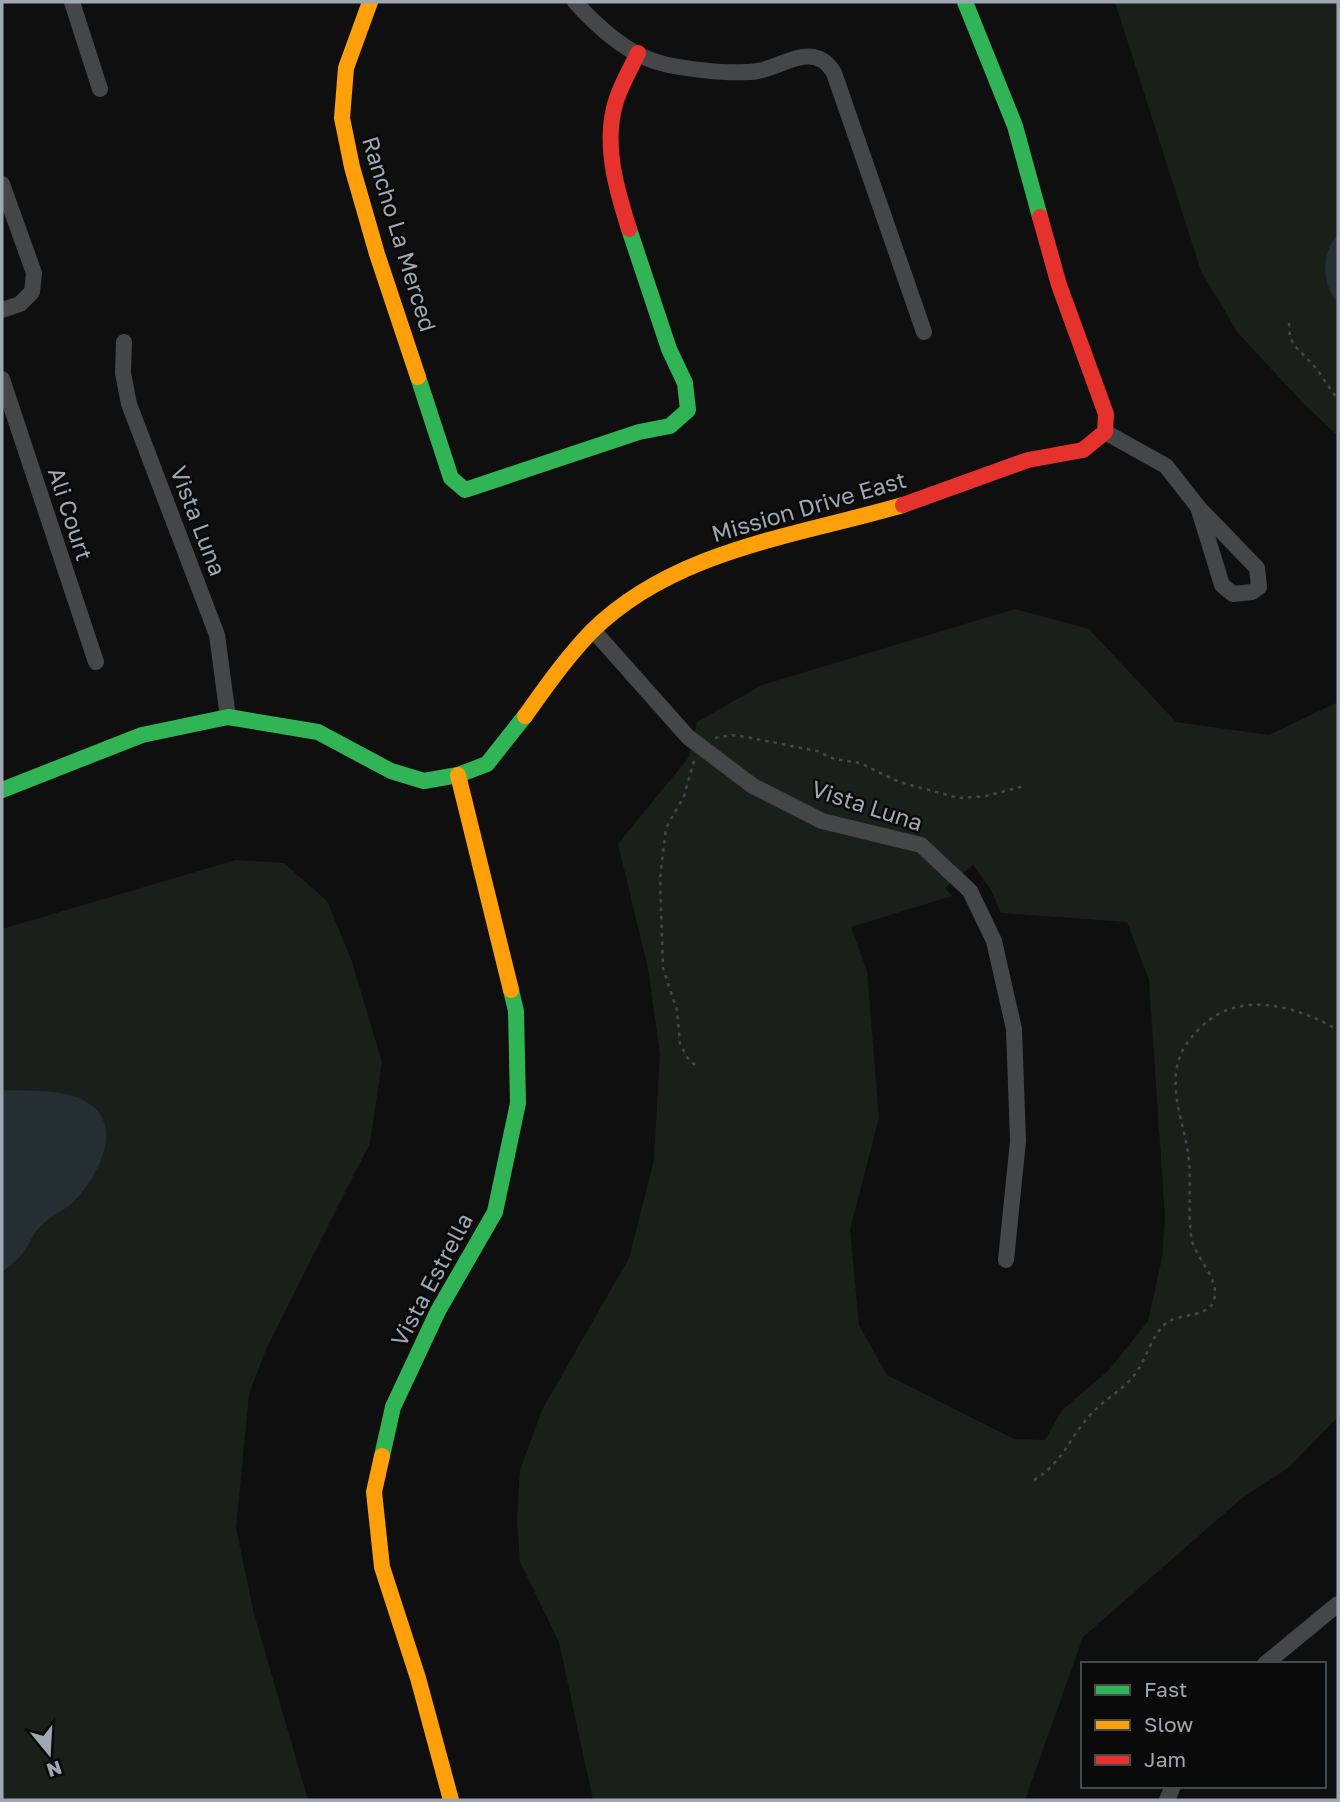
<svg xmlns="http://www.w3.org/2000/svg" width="1340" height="1802" viewBox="0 0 1340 1802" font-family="'Golos Text',sans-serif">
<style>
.green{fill:#19201a;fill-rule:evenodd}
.water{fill:#252f33}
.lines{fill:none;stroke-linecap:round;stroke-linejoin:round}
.path{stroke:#45474a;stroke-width:2.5;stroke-dasharray:3.5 5;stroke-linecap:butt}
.street{stroke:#444648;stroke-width:16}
.fast{stroke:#30b455;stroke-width:16}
.slow{stroke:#ff9f0a;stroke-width:16}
.jam{stroke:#e5322d;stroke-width:16}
.labels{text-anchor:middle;stroke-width:5;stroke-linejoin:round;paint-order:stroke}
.street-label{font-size:23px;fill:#9fa8b2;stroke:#0a0a0b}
</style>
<rect width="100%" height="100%" fill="#0f0f10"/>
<path class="green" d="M1115 2H1338V436L1305 405 1238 333 1201 271Z
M1015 609 1089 629 1176 722 1269 735 1338 702V1417L1288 1468 1242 1498 1083 1637 1025 1800H593L559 1642 520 1562 517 1519 520 1470 542 1410 629 1258 654 1160 660 1054 648 968 618 844 689 757 697 722 762 685ZM973 865 991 890 1001 913 1127 922 1149 980 1165 1217 1162 1258 1148 1321 1108 1371 1062 1410 1045 1440 1014 1439 887 1375 859 1325 850 1229 879 1118 867 971 851 927 952 896 945 888Z
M236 860 284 863 327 901 351 959 382 1062 370 1143 267 1347 249 1394 236 1528 254 1614 308 1800H2V929Z"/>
<path class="water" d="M1338 234V303C1321 283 1321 253 1338 234Z
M2 1090C26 1091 58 1089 81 1099 129 1121 98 1177 73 1202 64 1211 52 1215 43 1224 34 1231 31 1241 25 1250 19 1259 10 1266 2 1272Z"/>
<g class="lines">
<path class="path" d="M1289 323 1290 338 1296 347 1316 368 1338 400
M715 738 732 735 751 738 817 751 834 759 860 763 899 782 959 798 986 796 1024 786
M694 761 684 796 666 828 660 878 663 968 677 1010 680 1044 689 1060 699 1068
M1034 1480C1062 1464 1070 1436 1092 1413 1104 1400 1121 1391 1132 1378 1146 1362 1150 1338 1165 1324 1180 1311 1214 1320 1215 1294 1216 1273 1193 1256 1191 1235 1188 1211 1191 1185 1189 1161 1186 1130 1173 1104 1176 1072 1179 1052 1187 1041 1201 1027 1240 989 1296 1006 1338 1030"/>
<path class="street" d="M72 2 100 89
M575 2C594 23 620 47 646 58 671 69 732 75 758 71 776 68 795 54 814 57 824 59 829 65 834 73L924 332
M2 184 34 273 32 292 20 304 2 310
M124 342 123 373 129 404 217 635 228 717
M2 379 96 662
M1105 432 1166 466 1198 507 1257 568 1259 587 1252 592 1233 594 1222 585 1198 507
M593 630 688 737 753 786 822 821 921 845 970 891 994 941 1014 1029 1018 1141 1006 1260
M1265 1664 1338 1604
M1167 1800 1173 1786"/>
<path class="fast" d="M965 2 1015 126 1040 217
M418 377 451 478 465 490 639 432 670 426 688 410 685 383 669 349 629 229
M2 790 142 735 228 717 318 732 391 771 424 781 458 775 487 764 525 716
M382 1456 393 1407 438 1311 495 1212 518 1103 516 1011 511 990"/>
<path class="slow" d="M370 2 346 68 342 118 352 167 377 254 418 377
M525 716C546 687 566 658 591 632 673 550 796 536 903 505
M458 775 511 990
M382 1456 374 1492 382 1567 418 1678 451 1800"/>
<path class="jam" d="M629 229C616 188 602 141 617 98 622 83 631 68 638 53
M903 505 1028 460 1083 450 1105 432 1106 414 1059 285 1040 217"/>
</g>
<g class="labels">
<g class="street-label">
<text transform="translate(399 234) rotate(73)" y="8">Rancho La Merced</text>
<text transform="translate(809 507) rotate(-16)" y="8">Mission Drive East</text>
<text transform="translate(70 514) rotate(72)" y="8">Ali Court</text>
<text transform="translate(198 521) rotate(69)" y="8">Vista Luna</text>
<text transform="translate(867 806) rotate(18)" y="8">Vista Luna</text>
<text transform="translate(432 1280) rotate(-62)" y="8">Vista Estrella</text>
</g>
</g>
<rect width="1340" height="1802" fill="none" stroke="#9fa8b2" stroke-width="7"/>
<rect x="1081" y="1662" width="245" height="126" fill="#0a0a0b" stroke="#46494e" stroke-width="2"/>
<rect x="1095" y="1685" width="35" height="10" fill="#30b455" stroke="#46494e" stroke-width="2"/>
<text x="1144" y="1697" font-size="21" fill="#9fa8b2">Fast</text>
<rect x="1095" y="1720" width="35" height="10" fill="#ff9f0a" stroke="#46494e" stroke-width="2"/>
<text x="1144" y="1732" font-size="21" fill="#9fa8b2">Slow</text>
<rect x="1095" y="1755" width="35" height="10" fill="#e5322d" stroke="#46494e" stroke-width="2"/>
<text x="1144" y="1767" font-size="21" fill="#9fa8b2">Jam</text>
<g transform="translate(49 1753) rotate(162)" stroke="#0a0a0b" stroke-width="5" paint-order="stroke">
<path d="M0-5L12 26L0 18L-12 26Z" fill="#9fa8b2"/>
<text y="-10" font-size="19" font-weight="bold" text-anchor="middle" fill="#9fa8b2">N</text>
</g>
</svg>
